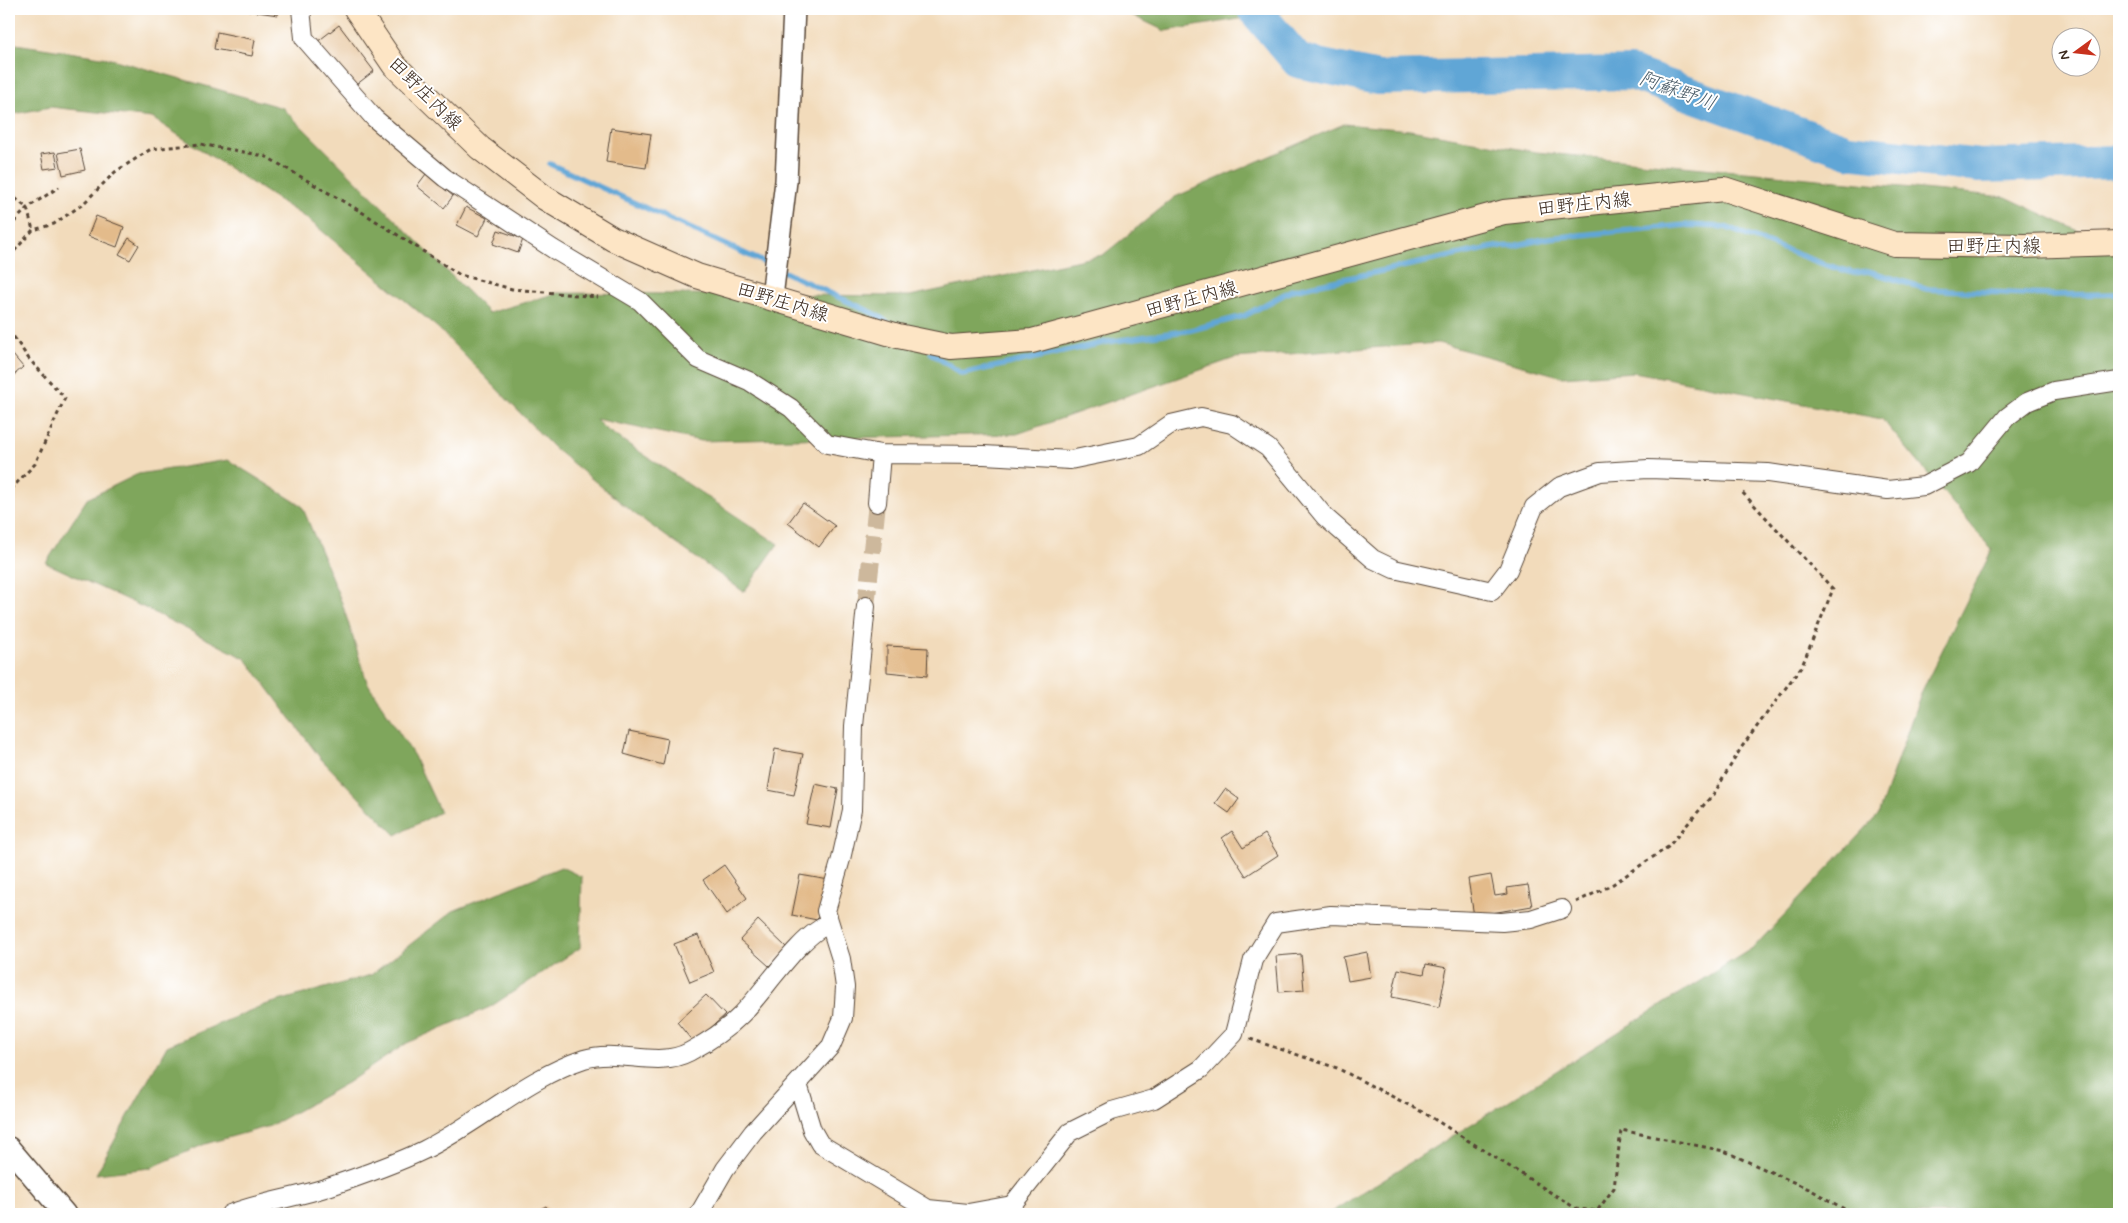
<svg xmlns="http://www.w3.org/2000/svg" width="2128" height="1223" viewBox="0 0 2128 1223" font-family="Mynerve,'Klee One',sans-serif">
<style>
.forest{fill:#7fa65c;stroke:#5d683d}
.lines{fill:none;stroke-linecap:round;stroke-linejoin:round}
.stream{stroke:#60a6d6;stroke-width:5.5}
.river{stroke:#60a6d6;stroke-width:34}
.building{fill:#e3bb8b}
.minor-tunnel{stroke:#cdb89c;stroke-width:18;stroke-dasharray:18 9;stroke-linecap:butt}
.minor-casing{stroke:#564536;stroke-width:20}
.tertiary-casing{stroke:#564536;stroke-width:24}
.secondary-casing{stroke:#564536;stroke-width:26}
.path{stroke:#564536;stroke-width:3;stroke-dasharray:4 4;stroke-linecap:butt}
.minor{stroke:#fff;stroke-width:18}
.tertiary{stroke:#fff;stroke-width:21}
.secondary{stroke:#fde5c5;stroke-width:24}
.labels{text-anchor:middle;stroke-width:4;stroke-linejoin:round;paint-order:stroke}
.street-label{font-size:19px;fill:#3b2a1e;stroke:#fff}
.water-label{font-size:20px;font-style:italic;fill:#4a5c68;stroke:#fff}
</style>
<rect width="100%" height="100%" fill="#fff"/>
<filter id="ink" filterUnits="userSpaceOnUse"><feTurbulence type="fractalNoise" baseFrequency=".02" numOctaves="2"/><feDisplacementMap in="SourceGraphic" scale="10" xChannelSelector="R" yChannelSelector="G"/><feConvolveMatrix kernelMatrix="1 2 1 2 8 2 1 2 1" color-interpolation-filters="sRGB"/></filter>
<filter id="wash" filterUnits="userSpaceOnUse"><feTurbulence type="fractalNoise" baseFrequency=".0096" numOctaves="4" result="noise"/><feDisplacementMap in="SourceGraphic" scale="20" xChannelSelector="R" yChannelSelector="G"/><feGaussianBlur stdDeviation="1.12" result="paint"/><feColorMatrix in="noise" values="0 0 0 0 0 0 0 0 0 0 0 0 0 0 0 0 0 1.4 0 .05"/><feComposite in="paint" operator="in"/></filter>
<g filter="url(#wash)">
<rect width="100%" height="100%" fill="#f2dbbb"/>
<path class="forest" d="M1119 9H1301L1165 31Z
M9 43 108 58 283 108 489 313 557 293 910 296 1103 255 1175 197 1344 124 1410 130 1536 152 2006 197 2119 250V1214H1328L1754 947 1878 815 1921 693 1992 550 1882 419 1634 372 1563 377 1438 343 1235 358 1017 434 701 441 596 419 604 428 778 544 744 592 635 514 554 448 438 328 309 220 152 118 50 107 9 115Z
M228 460 302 506 342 603 367 682 414 756 440 812 396 835 321 759 246 659 145 608 46 563 87 499 138 474Z
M561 867 582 877 580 948 490 1007 407 1043 347 1083 270 1126 205 1144 150 1168 96 1174 167 1046 261 1006 371 975 453 911Z"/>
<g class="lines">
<path class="stream" d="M550 164 772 266
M780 270 875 314 888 323
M931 353 962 374 1107 342 1191 330 1244 316 1292 290 1495 247 1513 246 1548 238 1686 225 1725 227 1826 265 1854 273 1868 271 1927 289 2049 295 2119 294"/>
<path class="river" d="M1254 9 1298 61 1378 78 1631 73 1848 151 1980 166 2119 162"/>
</g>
<g id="blocks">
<path class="building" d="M237 9H279L278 15Z
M339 25 374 71 352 88 317 42Z
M217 32 255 40 252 56 214 49Z
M611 128 651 134 646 168 606 162Z
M80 149 85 170 63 175 58 153Z
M55 152 58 167 44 169 41 154Z
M426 174 453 196 444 208 417 186Z
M466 207 487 218 478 236 457 225Z
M96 216 124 227 117 247 88 236Z
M498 230 523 239 518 253 493 244Z
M129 238 139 245 130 260 119 254Z
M13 355 23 367 14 375 9 369V359Z
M803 503 835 526 819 547 788 523Z
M887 646 928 648 927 676 887 672Z
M629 731 668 739 663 765 624 754Z
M775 749 803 754 794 795 768 790Z
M815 784 838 789 831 828 806 824Z
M1225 789 1239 799 1229 813 1215 803Z
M1232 831 1243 848 1265 834 1278 855 1246 876 1222 838Z
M724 865 747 898 727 914 703 880Z
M800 875 829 880 817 920 792 915Z
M1491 875 1495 896 1508 894 1507 888 1528 885 1532 906 1474 916 1468 879Z
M758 920 787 948 769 966 740 940Z
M698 935 714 972 690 982 674 944Z
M1367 952 1371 977 1348 981 1343 957Z
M1301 954 1304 990 1279 992 1276 956Z
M1426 964 1447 968 1439 1007 1392 997 1398 969 1424 974Z
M706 995 725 1015 694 1043 677 1022Z
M546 1206 551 1214H531Z"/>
</g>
</g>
<g filter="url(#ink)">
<use href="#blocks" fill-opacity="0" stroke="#564536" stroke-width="1"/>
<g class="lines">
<path class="minor-tunnel" d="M866 606 877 503"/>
<g class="minor-casing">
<path id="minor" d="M301 9 304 38 374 118 445 178 553 249 640 301 698 359 749 381 791 408 827 444 881 454 984 455 1070 460 1139 446 1171 424 1201 417 1232 424 1268 448 1325 517 1373 559 1394 569 1492 591 1508 570 1534 507 1559 487 1600 472 1648 469 1768 473 1888 490 1924 486 1969 463 2007 417 2027 402 2054 391 2119 381
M877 503 881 454
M798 1084 812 1130 820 1144 928 1209 968 1213 1012 1205 1070 1132 1112 1111 1154 1099 1201 1069 1234 1034 1253 960 1276 923 1331 915 1502 922 1531 919 1562 909
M230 1214C261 1202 294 1198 325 1188 358 1177 393 1165 424 1150 479 1123 526 1078 584 1059 618 1048 657 1069 689 1052 708 1042 726 1030 741 1015 763 993 802 932 830 924
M699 1214 725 1169 753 1132 831 1046 843 1018 845 987 841 959 826 911 841 859 852 810 854 726 866 606"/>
</g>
<g class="tertiary-casing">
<path id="tertiary" d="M772 297 786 181 794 9
M9 1148 65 1214"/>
</g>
<g class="secondary-casing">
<path id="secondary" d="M356 9 394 65 480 148 545 198 613 239 697 276 898 336 951 347 1032 341 1504 212 1724 189 1894 244 2025 246 2119 243"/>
</g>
<path class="path" d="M9 193 27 208 33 230
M9 228 27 208 59 187
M9 257 33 230 54 224 83 204 115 172 151 149 200 144 265 156 365 214 460 275 512 289 598 297
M9 330 29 359 65 398 35 464 9 491
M1576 902 1610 886 1668 847 1715 792 1741 748 1802 666 1833 589 1741 491
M1250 1039 1337 1068 1426 1114 1577 1209 1597 1211 1614 1188 1621 1130 1724 1151 1811 1190 1853 1214"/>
<use href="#minor" class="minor"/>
<use href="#tertiary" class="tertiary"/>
<use href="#secondary" class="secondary"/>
</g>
</g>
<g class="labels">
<g class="street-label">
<text transform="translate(426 93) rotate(45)" y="7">田野庄内線</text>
<text transform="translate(1584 203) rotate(-6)" y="7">田野庄内線</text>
<text x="1994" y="252">田野庄内線</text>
<text transform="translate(1191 298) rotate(-15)" y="7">田野庄内線</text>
<text transform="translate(783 301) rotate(17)" y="7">田野庄内線</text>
</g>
<g class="water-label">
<text transform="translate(1678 90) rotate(20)" y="7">阿蘇野川</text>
</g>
</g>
<rect width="2128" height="1223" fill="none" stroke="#fff" stroke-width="30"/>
<g transform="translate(2076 52) rotate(255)"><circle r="24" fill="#ffffff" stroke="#b1aaa5"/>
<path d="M0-4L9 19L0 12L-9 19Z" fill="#c8321e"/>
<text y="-8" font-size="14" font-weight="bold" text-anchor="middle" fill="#3b2a1e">N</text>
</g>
</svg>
